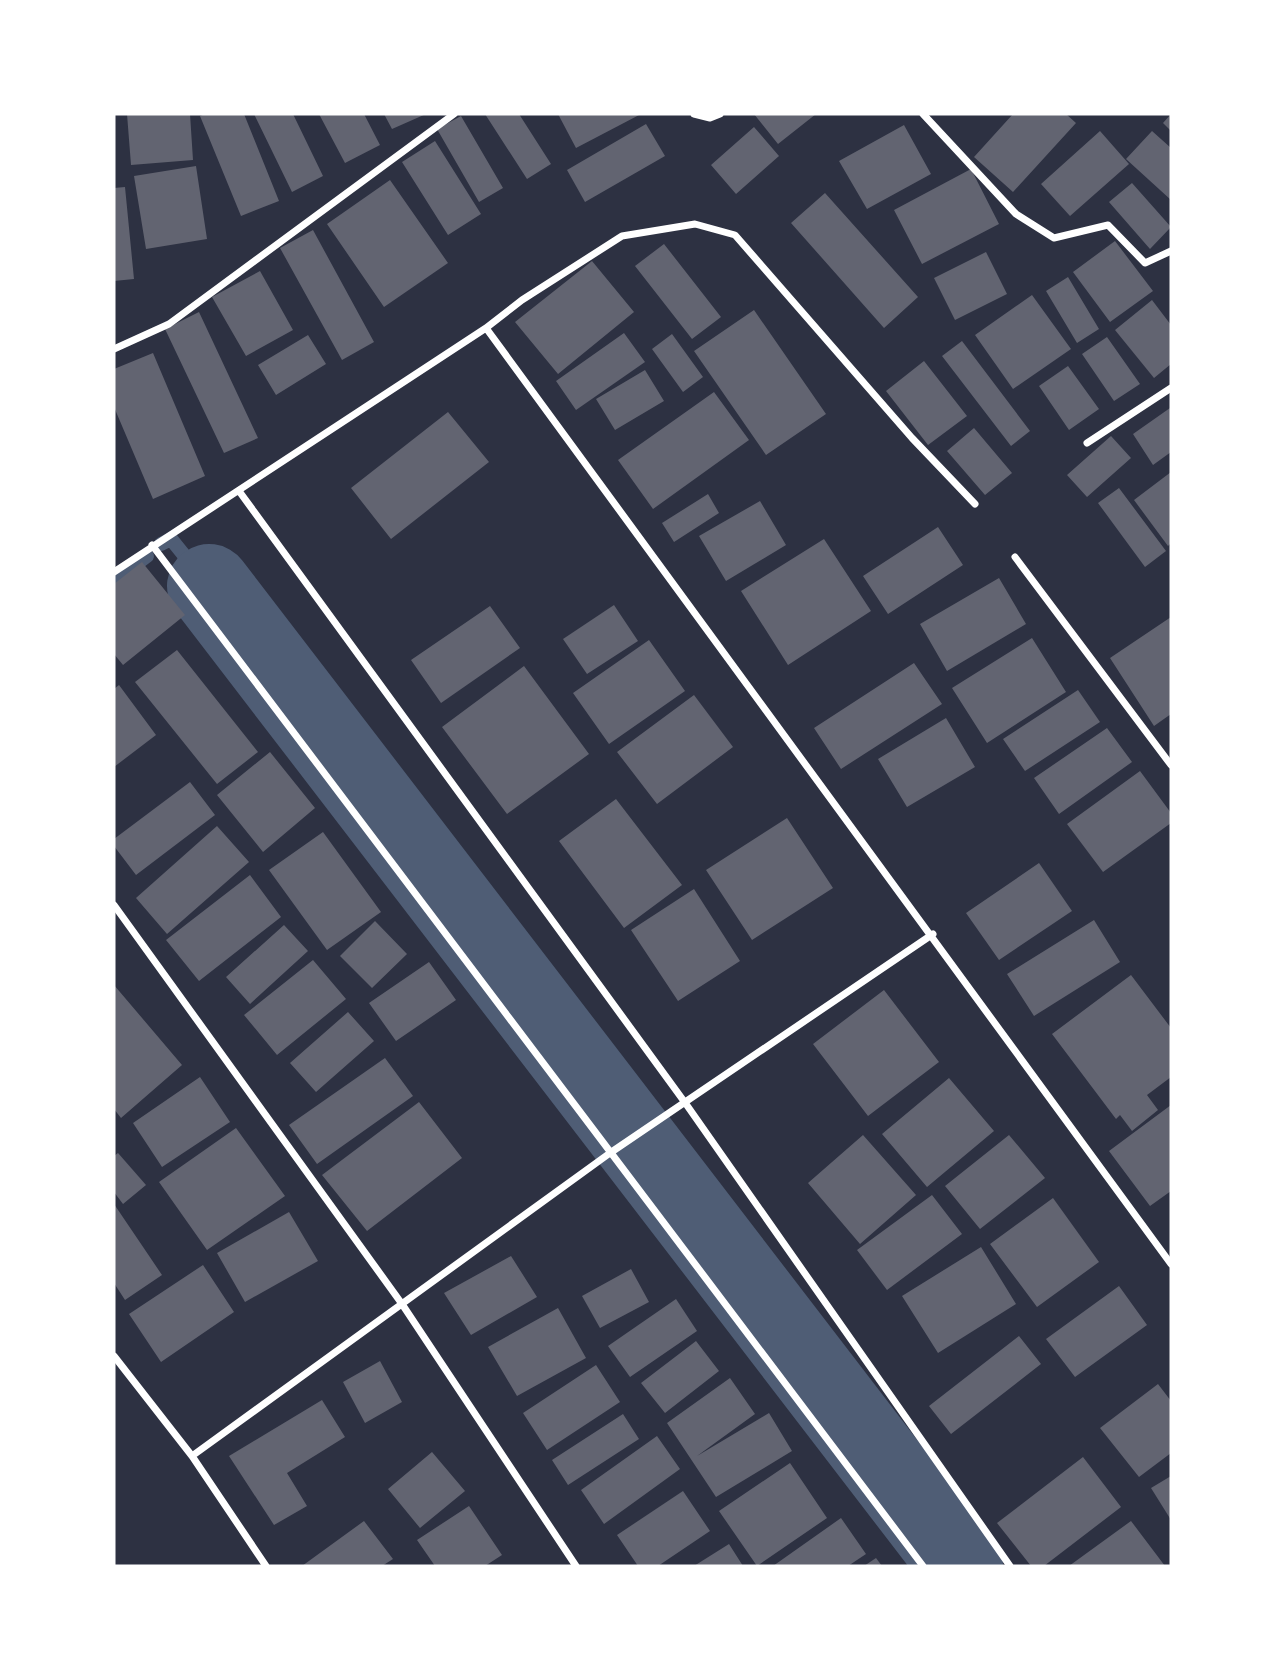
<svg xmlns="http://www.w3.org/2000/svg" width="1285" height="1680" viewBox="0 0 1285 1680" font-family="Karla,sans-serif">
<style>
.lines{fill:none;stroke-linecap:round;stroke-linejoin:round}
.stream{stroke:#4f5d75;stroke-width:14}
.river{stroke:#4f5d75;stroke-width:84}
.building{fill:#626471}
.minor{stroke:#fff;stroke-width:7}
</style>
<rect width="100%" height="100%" fill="#2d3142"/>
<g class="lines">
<path class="stream" d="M161 544 171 539 209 586
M114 581 147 556"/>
<path class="river" d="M209 586 961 1566"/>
</g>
<path class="building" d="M127 114H190L193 160 131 165Z
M205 114H244L279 201 241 216 200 116Z
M254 114H293L323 176 292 192Z
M319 114H364L380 145 345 163Z
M384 114H426L392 129Z
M485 114H519L551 164 527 179Z
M558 114H641L576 148Z
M754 114H816L778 144Z
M1013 114H1066L1076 123 1013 192 974 157Z
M1171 114V131L1163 123Z
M461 116 503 188 479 202 437 129Z
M646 124 665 156 585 202 567 170Z
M904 125 931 174 867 209 839 161Z
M754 127 779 156 736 194 711 165Z
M1100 131 1129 164 1070 216 1041 184Z
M1152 131 1171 148V200L1126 159Z
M435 141 481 214 448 235 402 162Z
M196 166 207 239 146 249 134 176Z
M971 169 999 224 922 264 894 210Z
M390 180 448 263 384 307 327 224Z
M1132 183 1171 227 1150 249 1109 202Z
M125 187 134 279 114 281V188Z
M825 193 918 297 884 328 791 223Z
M313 230 374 342 342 360 280 248Z
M1115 241 1153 291 1110 322 1073 272Z
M664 244 721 317 692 339 635 266Z
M986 252 1007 294 955 320 934 278Z
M592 261 634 312 558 374 515 322Z
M260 271 293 330 246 356 212 297Z
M1068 277 1099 329 1077 343 1046 291Z
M1032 295 1071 349 1013 389 975 335Z
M1152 300 1171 325V364L1154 378 1115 330Z
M754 310 826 414 766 455 694 351Z
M199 312 258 438 224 453 165 329Z
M624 333 645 362 576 410 556 381Z
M672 334 703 377 683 392 652 349Z
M308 335 326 364 276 395 258 365Z
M1107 337 1140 384 1114 401 1082 354Z
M962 341 1030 431 1011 446 942 356Z
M153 353 205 476 153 499 114 407V369Z
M924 361 967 416 928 445 886 391Z
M1068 366 1099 409 1069 430 1039 386Z
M645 370 664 401 615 430 596 399Z
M714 392 749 440 653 509 618 460Z
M1170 408 1171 452 1153 465 1133 434Z
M448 412 489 462 391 539 351 488Z
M974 428 1012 473 985 495 947 451Z
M1111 436 1131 458 1087 497 1067 475Z
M1171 472V543L1168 546 1134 500Z
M1119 488 1166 551 1145 567 1098 503Z
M708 494 719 513 674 542 662 523Z
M760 501 786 545 726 581 699 536Z
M938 527 963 565 888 614 863 576Z
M824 539 871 611 788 665 741 591Z
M142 562 185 615 123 665 114 654V584Z
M999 578 1026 624 947 671 920 624Z
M614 605 638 641 587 674 563 639Z
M490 606 520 648 441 703 411 660Z
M1171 617V714L1154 726 1110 658Z
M1032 638 1066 692 987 743 952 688Z
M649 640 685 691 609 744 573 693Z
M177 650 258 752 217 784 135 682Z
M914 663 942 704 841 769 814 728Z
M524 666 589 754 507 814 442 727Z
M119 685 156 735 114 767V689Z
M1078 690 1100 722 1025 771 1003 739Z
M694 695 733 747 657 804 617 752Z
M946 718 975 767 907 807 878 759Z
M1107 728 1132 762 1059 814 1034 778Z
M270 752 315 808 263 852 217 795Z
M1140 771 1171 813V823L1103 872 1067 824Z
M190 782 215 815 136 875 114 846V839Z
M616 799 682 885 624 928 559 841Z
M787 818 833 888 752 940 706 870Z
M217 826 249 862 167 934 136 898Z
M323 832 381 912 327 950 269 870Z
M1039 863 1072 911 999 960 966 913Z
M250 875 281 917 199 981 166 940Z
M694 889 740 961 678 1001 631 930Z
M1094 920 1120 962 1034 1016 1007 974Z
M375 921 407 954 372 988 340 956Z
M284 925 308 951 250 1004 226 977Z
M313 960 346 999 277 1055 244 1015Z
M429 962 456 1000 396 1041 369 1003Z
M1131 975 1171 1028V1077L1147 1095 1158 1110 1132 1131 1120 1115 1116 1119 1052 1034Z
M114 985 182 1065 121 1118 114 1109Z
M884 990 939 1062 868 1116 813 1044Z
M348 1012 374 1041 316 1092 290 1063Z
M385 1058 413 1096 317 1164 289 1125Z
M200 1077 230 1122 162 1167 133 1123Z
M949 1078 994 1131 927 1187 882 1134Z
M419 1102 462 1158 367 1231 322 1175Z
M1171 1105V1191L1150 1206 1109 1151Z
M236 1128 285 1196 207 1250 159 1182Z
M863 1135 916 1195 860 1244 808 1183Z
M1009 1135 1045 1178 980 1229 945 1186Z
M118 1153 146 1185 123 1204 114 1192V1156Z
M932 1195 962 1234 887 1290 857 1250Z
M1053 1198 1099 1262 1037 1307 990 1244Z
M114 1204 162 1275 125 1300 114 1283Z
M289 1212 318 1261 245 1302 217 1253Z
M981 1247 1016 1304 938 1353 902 1296Z
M511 1256 537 1297 471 1335 444 1293Z
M203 1265 234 1312 161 1362 129 1314Z
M631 1269 649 1302 600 1328 582 1296Z
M1119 1286 1147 1325 1075 1377 1046 1339Z
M676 1299 697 1331 630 1377 608 1346Z
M558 1308 586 1358 517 1396 488 1347Z
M1019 1336 1041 1364 951 1434 929 1406Z
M696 1341 719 1371 665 1413 641 1383Z
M380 1361 402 1402 365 1423 343 1382Z
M596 1365 620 1402 547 1450 523 1413Z
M730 1378 755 1414 697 1456 769 1413 792 1451 716 1497 667 1423Z
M1158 1384 1171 1401V1453L1139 1477 1100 1428Z
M322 1400 345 1437 287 1473 307 1506 274 1525 229 1456Z
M623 1414 639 1439 568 1485 552 1460Z
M657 1436 680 1469 604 1524 581 1490Z
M432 1452 465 1491 420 1528 388 1489Z
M1083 1457 1121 1507 1044 1566H1031L997 1523Z
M790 1463 827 1518 757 1566 719 1511Z
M1171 1476V1520L1151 1488Z
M683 1491 710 1531 658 1566H638L617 1535Z
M469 1506 502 1555 485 1566H435L417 1540Z
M841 1518 866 1554 848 1566H773Z
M364 1521 393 1559 382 1566H302Z
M1131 1521 1165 1566H1069Z
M729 1544 743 1566H694Z
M876 1558 882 1566H864Z"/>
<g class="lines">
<path class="minor" d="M694 114 710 118 720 114
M923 114 1016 214 1054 238 1108 225 1145 263 1171 251
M486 328 522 300 622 236 695 224 735 235 912 438 975 504
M114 349 169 324 454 114
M1087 443 1171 388
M239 491 686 1104 1010 1566
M152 545 923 1566
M1015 557 1171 765
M114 572 486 328 1171 1264
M114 905 402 1304 576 1566
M114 1356 192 1456 266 1566
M192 1456 610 1153 933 934"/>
</g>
<rect width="1285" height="1680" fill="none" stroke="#ffffff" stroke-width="231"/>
</svg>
